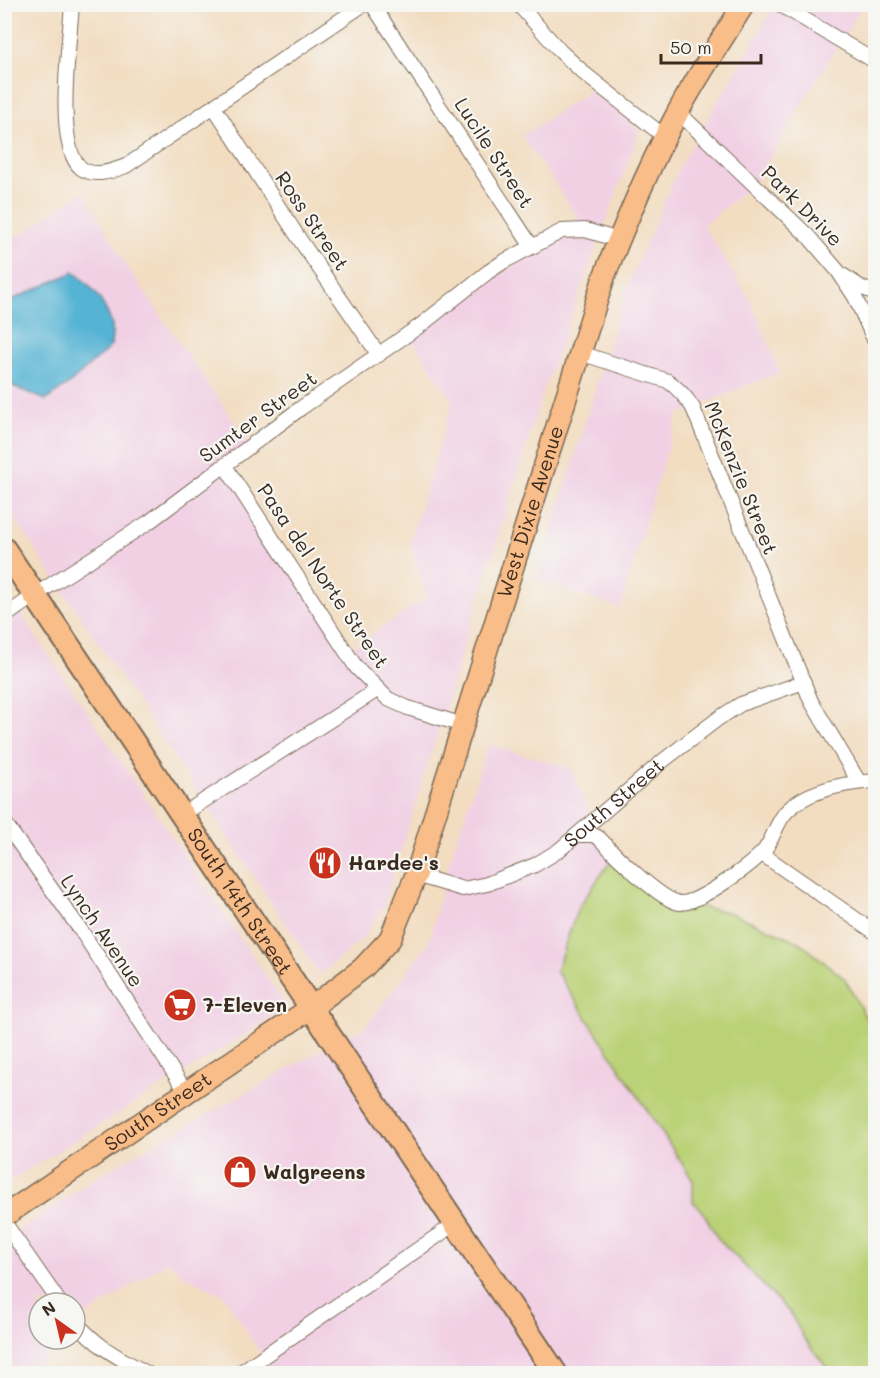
<svg xmlns="http://www.w3.org/2000/svg" width="880" height="1378" viewBox="0 0 880 1378" font-family="Mali,sans-serif">
<style>
.built{fill:#f1d0e4}
.green{fill:#bad176;stroke:#7a7e4a;stroke-width:1.5}
.water{fill:#55b3d4;stroke:#486e79;stroke-width:1.5}
.lines{fill:none;stroke-linecap:round;stroke-linejoin:round}
.minor-casing{stroke:#7b6957;stroke-width:16}
.primary-casing{stroke:#7b6957;stroke-width:24}
.trunk-casing{stroke:#7b6957;stroke-width:26}
.minor{stroke:#fff;stroke-width:14}
.primary{stroke:#f8bd89;stroke-width:21}
.trunk{stroke:#f8bd89;stroke-width:22}
.labels{text-anchor:middle;stroke-width:4.5;stroke-linejoin:round;paint-order:stroke}
.street-label{font-size:20px;fill:#3b2a1e;stroke:#f6f6f2}
.poi-label{font-size:20px;font-weight:bold;fill:#3b2a1e;stroke:#f6f6f2;text-anchor:start}
</style>
<rect width="100%" height="100%" fill="#f6f6f2"/>
<filter id="ink" filterUnits="userSpaceOnUse"><feTurbulence type="fractalNoise" baseFrequency=".0167" numOctaves="2"/><feDisplacementMap in="SourceGraphic" scale="12" xChannelSelector="R" yChannelSelector="G"/><feConvolveMatrix kernelMatrix="1 2 1 2 8 2 1 2 1" color-interpolation-filters="sRGB"/></filter>
<filter id="wash" filterUnits="userSpaceOnUse"><feTurbulence type="fractalNoise" baseFrequency=".008" numOctaves="4" result="noise"/><feDisplacementMap in="SourceGraphic" scale="24" xChannelSelector="R" yChannelSelector="G"/><feGaussianBlur stdDeviation="1.35" result="paint"/><feColorMatrix in="noise" values="0 0 0 0 0 0 0 0 0 0 0 0 0 0 0 0 0 1.4 0 .05"/><feComposite in="paint" operator="in"/></filter>
<g filter="url(#wash)">
<rect width="100%" height="100%" fill="#f2ddc1"/>
<path class="built" d="M775 5H863L753 184 703 225 751 302 780 372 678 414 620 608 537 580 626 289 680 166Z
M596 87 639 131 543 392 384 905 365 936 320 975 5 504V383L46 400 69 384 103 354 111 346 112 328 101 301 88 283 5 306V245L84 192 124 262 249 444 223 462 353 647 427 597 410 542 453 401 411 338 578 218 522 136Z
M4 589 285 1004 257 1027 5 1184Z
M488 745 571 768 610 862 578 908 585 1013 693 1180V1202L702 1210 717 1237 790 1313 805 1340 831 1373H565L342 1040 366 1027 429 942 449 863Z
M329 1046 549 1373H273L224 1295 183 1275 167 1261 88 1315 75 1328V1303H39V1339H64L30 1373 5 1374V1240L100 1175Z"/>
<path class="green" d="M610 862 654 890 696 906 731 913 799 942 845 979 875 1035V1373H831L805 1340 790 1313 717 1237 702 1210 693 1202V1180L556 971 578 908Z"/>
<path class="water" d="M74 272C91 285 106 304 112 326 113 332 111 340 111 346L69 384 46 400 5 383V306L16 298Z"/>
</g>
<g filter="url(#ink)">
<g class="lines">
<g class="minor-casing">
<g id="minor">
<path d="M72 4C70 39 54 147 81 168 94 178 112 171 126 166L364 4"/>
<path d="M372 4 532 247"/>
<path d="M518 4 561 52 586 75 665 137"/>
<path d="M779 4 876 62"/>
<path d="M214 107 302 243 379 355"/>
<path d="M678 112 808 236 838 271 855 297 876 344"/>
<path d="M844 276 862 288 876 293"/>
<path d="M580 353 668 381C679 389 686 397 693 408L811 701 859 782"/>
<path d="M225 466 356 667 388 699 408 708 463 725"/>
<path d="M4 617 35 595 149 522 301 408 421 325 488 272 503 262 562 231 585 230 619 240"/>
<path d="M183 814 377 690"/>
<path d="M4 822 82 932 187 1093"/>
<path d="M578 835H593L599 838C613 853 661 901 680 903 698 904 748 867 761 854 773 843 775 823 787 811 808 789 847 783 876 781"/>
<path d="M762 854 876 933"/>
<path id="s1" d="M416 875 463 889 487 884 535 865 558 851 664 760 719 718 741 704 804 682"/>
<path d="M4 1222 60 1303"/>
<path d="M75 1321C98 1348 118 1357 148 1374"/>
<path d="M238 1374 456 1223"/>
</g>
</g>
<g class="primary-casing">
<g id="primary">
<path id="s2" d="M4 1216 311 1008 363 968 390 939 416 875 604 277C626 221 649 166 677 114 697 76 721 41 744 4"/>
</g>
</g>
<g class="trunk-casing">
<g id="trunk">
<path id="s3" d="M4 549 556 1374"/>
</g>
</g>
<use href="#minor" class="minor"/>
<use href="#primary" class="primary"/>
<use href="#trunk" class="trunk"/>
</g>
</g>
<defs>
<g id="restaurant-disc" transform="scale(1.725)"><circle r="9.5" fill="#c8321e" stroke="#f6f6f2"/><path d="M-5-6h1v4h1v-4h1v4h1v-4h1v5L-1.5 .5V6h-2V.5L-5-1ZM5-6V6H3V1.5H1.5Q1.5-4 5-6Z" fill="#fff"/></g>
<g id="supermarket-disc" transform="scale(1.725)"><circle r="9.5" fill="#c8321e" stroke="#f6f6f2"/><path d="M-6-5.5h2.5l.6 2H6L4.5 2H-2.5L-4.4-4H-6ZM-1.5 3.2a1.3 1.3 0 1 0 .1 0ZM3 3.2a1.3 1.3 0 1 0 .1 0Z" fill="#fff"/></g>
<g id="shop-disc" transform="scale(1.725)"><circle r="9.5" fill="#c8321e" stroke="#f6f6f2"/><path d="M-5-2.5h2.3a2.7 3.5 0 0 1 5.4 0H5L5.5 6h-11ZM-1.5-2.5h3a1.5 2.3 0 0 0-3 0Z" fill="#fff"/></g>
</defs>
<g fill-rule="evenodd">
<use href="#restaurant-disc" x="325" y="863"/>
<use href="#supermarket-disc" x="180" y="1005"/>
<use href="#shop-disc" x="240" y="1172"/>
</g>
<g class="labels">
<g class="street-label">
<text transform="translate(494 153) rotate(57)" y="7">Lucile Street</text>
<text transform="translate(802 206) rotate(45)" y="7">Park Drive</text>
<text transform="translate(312 221) rotate(56)" y="7">Ross Street</text>
<text transform="translate(258 417) rotate(-36)" y="7">Sumter Street</text>
<text transform="translate(741 478) rotate(68)" y="7">McKenzie Street</text>
<text dy="7" stroke="none"><textPath href="#s2" startOffset="926">West Dixie Avenue</textPath></text>
<text transform="translate(323 576) rotate(56)" y="7">Pasa del Norte Street</text>
<text dy="7" stroke="none"><textPath href="#s1" startOffset="226">South Street</textPath></text>
<text dy="7" stroke="none"><textPath href="#s3" startOffset="424">South 14th Street</textPath></text>
<text transform="translate(102 931) rotate(56)" y="7">Lynch Avenue</text>
<text dy="7" stroke="none"><textPath href="#s2" startOffset="186">South Street</textPath></text>
</g>
<g class="poi-label">
<text x="348" y="870">Hardee's</text>
<text x="203" y="1012">7-Eleven</text>
<text x="263" y="1179">Walgreens</text>
</g>
</g>
<rect width="880" height="1378" fill="none" stroke="#f6f6f2" stroke-width="24"/>
<g transform="translate(57 1321) rotate(326)"><circle r="28" fill="#f6f6f2" stroke="#aba49d" stroke-width="1.5"/>
<path d="M0-4.5L10 22L0 15L-10 22Z" fill="#c8321e"/>
<text y="-9" font-size="16" font-weight="bold" text-anchor="middle" fill="#3b2a1e">N</text>
</g>
<path d="M661 54v9h100v-9" fill="none" stroke="#3b2a1e" stroke-width="3"/>
<text x="670" y="54" font-size="18" fill="#3b2a1e" stroke="#f6f6f2" stroke-width="4.5" paint-order="stroke">50 m</text>
</svg>
